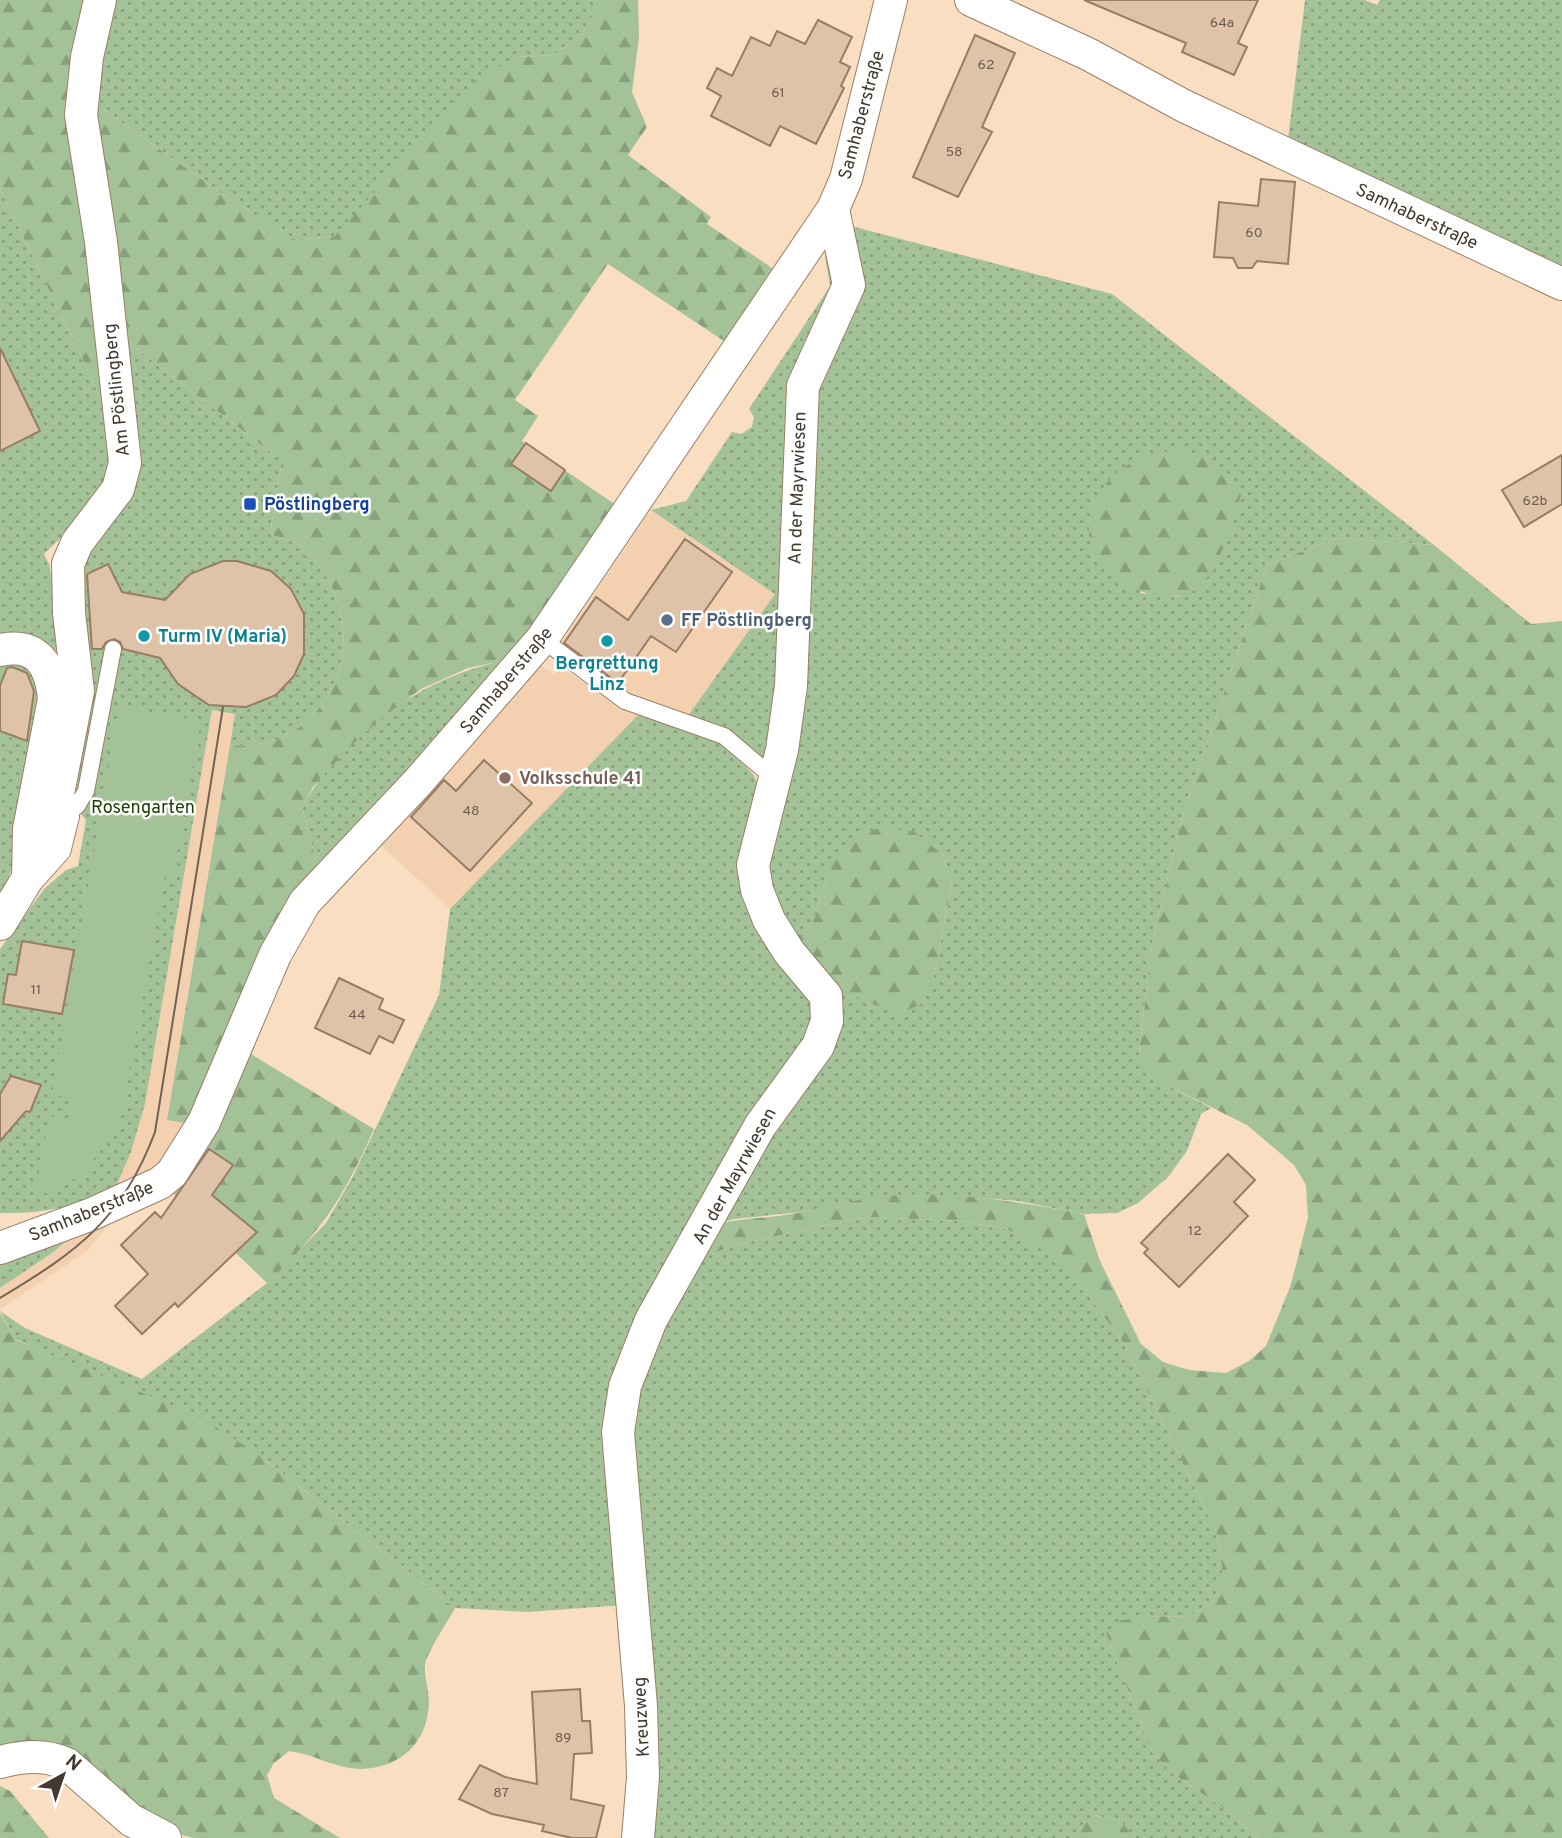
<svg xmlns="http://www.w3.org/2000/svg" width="1562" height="1838" viewBox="0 0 1562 1838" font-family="Overpass,sans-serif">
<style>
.built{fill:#f3d1b0}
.grass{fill:url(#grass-dots);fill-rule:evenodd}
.forest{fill:url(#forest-firs)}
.garden{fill:#a4c297}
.building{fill:#dfc3a9;stroke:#977d64;stroke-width:2}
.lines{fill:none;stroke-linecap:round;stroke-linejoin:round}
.service-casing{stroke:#987f66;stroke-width:18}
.minor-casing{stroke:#987f66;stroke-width:34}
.service{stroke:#fff;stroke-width:16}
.minor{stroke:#fff;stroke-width:32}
.tram{stroke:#736354;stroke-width:2}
.transit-dot{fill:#1a4fb4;stroke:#fff;stroke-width:2.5}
.service-dot{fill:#5c6f8a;stroke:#fff;stroke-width:2.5}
.culture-dot{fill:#0f9aa8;stroke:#fff;stroke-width:2.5}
.education-dot{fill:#8d6e63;stroke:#fff;stroke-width:2.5}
.labels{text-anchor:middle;stroke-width:5;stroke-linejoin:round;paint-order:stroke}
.number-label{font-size:14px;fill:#6b5c4d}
.street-label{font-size:18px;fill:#44392e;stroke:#fff}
.transit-label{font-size:18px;font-weight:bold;fill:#164399;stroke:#fff;text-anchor:start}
.service-label{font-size:18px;font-weight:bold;fill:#4e5e75;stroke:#fff;text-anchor:start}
.culture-label{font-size:18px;font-weight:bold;fill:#0d838f;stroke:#fff;text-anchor:start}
.education-label{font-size:18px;font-weight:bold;fill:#785e54;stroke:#fff;text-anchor:start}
.park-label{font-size:18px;fill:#1c4101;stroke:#fff}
</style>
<defs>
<pattern id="grass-dots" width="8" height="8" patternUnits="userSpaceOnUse" patternTransform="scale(1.75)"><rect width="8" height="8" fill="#a4c297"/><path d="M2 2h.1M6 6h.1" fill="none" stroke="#879f7c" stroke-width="1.8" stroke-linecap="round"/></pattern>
<pattern id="forest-firs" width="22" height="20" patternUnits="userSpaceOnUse" patternTransform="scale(1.75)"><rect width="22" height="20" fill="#a4c297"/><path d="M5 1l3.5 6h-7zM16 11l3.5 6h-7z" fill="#879f7c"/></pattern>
</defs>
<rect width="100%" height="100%" fill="#fadec2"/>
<path class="built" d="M651 510 776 594 687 717 648 706 560 645Z
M538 664 554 674 560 668 638 715 450 909 377 842Z
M212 710 235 714 167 1120 191 1124 162 1166 114 1191 131 1152 145 1104Z
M120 1211 87 1251 0 1309V1288L52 1253 92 1220Z"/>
<path class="grass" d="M107 0H602L582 34 553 55 519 57 336 236 296 240 228 198 90 100Z
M1305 0H1365L1377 5 1380 0H1562V272L1287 148Z
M0 189 93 381 114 434 106 479 71 528 44 554 49 564 64 645 49 655 0 639Z
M847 225 1112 294 1434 545 1337 538 1267 565 1182 818 1152 944 1139 1052 1152 1077 1211 1108 1201 1114 1187 1151 1168 1177 1138 1203 1117 1213 1084 1214 1018 1201 955 1196 734 1219 716 1225 833 988 851 994 933 980 952 884 942 854 829 869 812 925 792 940 763 882 805 437ZM1204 456 1219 473 1229 528 1219 555 1202 584 1178 597 1140 593Z
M833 246 839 275 804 359 784 676 767 759 687 717 775 594 651 510 686 501 732 432 741 434 752 427 754 417 749 409 830 286 825 256Z
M120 336 282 461 270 534C280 538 292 540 300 545 314 554 322 569 330 583 369 658 319 754 230 745L235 714 212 710 145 1104 131 1152 114 1191C75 1207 42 1214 0 1213V949L45 888 66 870 78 866 86 820 67 795 75 573 107 524Z
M13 660 29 663 45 700 15 860 0 900V666Z
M506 660 319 872 302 807C345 731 423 677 506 660Z
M638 715 723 743 753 774 758 785 744 857 810 992 816 1028 634 1338 623 1605 528 1612 455 1608 259 1455 119 1386 15 1339 0 1311 25 1328 142 1379 267 1283 326 1223 352 1178 439 995 450 909Z
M867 1217 960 1221 1007 1229 1044 1250 1088 1295 1125 1345 1217 1533 1223 1575 1213 1602 1187 1617 1147 1616 1106 1633 1152 1752 1173 1774 1225 1809 1259 1838H1135L1121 1821 1094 1815 1071 1838H651L629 1397 697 1260 734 1245Z
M92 1220 52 1253 0 1288V1264Z"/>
<path class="forest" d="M0 0H91L88 11 114 434 93 381 0 189Z
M602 0H638L639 37 632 92 647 127 628 155 711 217 707 224 775 270 727 343 608 264 515 400 538 416 522 441 616 505 569 583 506 660 468 668 421 689 380 719 350 747 313 787 302 807 319 872 191 1124 167 1120 230 745C319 754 369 658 330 583 322 569 314 554 300 545 292 540 280 538 270 534L282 461 120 336 90 100 228 198 296 240 335 236 477 78 519 57 553 55 582 34Z
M1180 450 1204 456 1241 495C1231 523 1223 559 1203 583 1175 616 1106 585 1093 549 1077 508 1111 467 1148 455 1158 451 1170 452 1180 450Z
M1337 538 1434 545 1531 624 1562 621V1838H1259L1225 1809 1173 1774 1152 1752 1106 1633 1118 1621 1147 1616 1187 1617 1213 1602 1223 1575 1217 1533 1125 1345 1088 1295 1043 1250 1007 1229 960 1221 867 1217 734 1245 697 1260 716 1225C739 1218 761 1219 785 1215 813 1211 841 1203 869 1198 941 1188 1014 1201 1084 1214L1100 1261 1141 1344 1163 1362 1189 1370 1226 1373 1249 1361 1266 1346 1290 1287 1299 1254 1308 1217 1306 1185 1294 1165 1247 1125 1151 1077 1139 1052 1152 944 1182 818 1267 565Z
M882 828 913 831 942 854 952 884 933 980 921 1004 898 1014 833 988 792 940 812 925 829 869 854 834Z
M246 1051 374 1129C343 1198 323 1230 267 1283L170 1190Z
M0 1313 16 1340 200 1417 259 1455 455 1608C448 1621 427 1652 425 1665 424 1677 429 1690 429 1702 428 1742 401 1768 361 1769 336 1769 314 1754 289 1751L274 1763 267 1775 274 1798 340 1838H193L179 1834 145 1815 0 1750Z
M0 1786 10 1791 49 1838H0Z
M1094 1815 1121 1821 1135 1838H1071Z"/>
<path class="garden" d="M119 706 201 721 173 876 165 875 118 1134 106 1133C97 1168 70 1187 35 1196L49 1116 68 1120 72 1099 52 1094Z"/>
<path class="building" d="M1084 0H1258L1238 43 1247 47 1234 75 1182 52 1186 43Z
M818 20 852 37 840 62 850 67 841 86 844 88 816 144 780 126 770 146 711 116 721 96 707 88 717 68 732 76 751 37 770 46 777 31 805 44Z
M975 35 1015 53 982 127 992 132 958 197 913 177Z
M1261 179 1295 182 1288 264 1257 261 1252 268H1238L1233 258 1214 257 1219 202 1258 206Z
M0 348 40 431 0 451Z
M526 443 565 470 551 491 511 464Z
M1562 455V504L1524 527 1502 490Z
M685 539 732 572 676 652 651 636 618 683 564 643 596 597 628 620Z
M223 561H237L271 571 291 589 304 614V654L294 676 276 695 246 707 209 705 178 684 160 658 123 649 120 642 114 639 106 642 102 649H92L87 574 108 564 122 592 165 600 190 574Z
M12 667 27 673 34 691 27 741 0 731V686L7 668Z
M484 760 532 803 470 871 411 817 444 780 456 791Z
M22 941 74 950 62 1014 3 1004 8 974 16 975Z
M339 978 383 999 379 1009 404 1020 393 1043 379 1036 370 1054 315 1028Z
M11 1076 41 1085 30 1112 26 1111 0 1141V1094Z
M209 1149 233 1165 212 1195 257 1232 178 1307 175 1303 142 1334 115 1306 148 1274 121 1245 155 1212 161 1218Z
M1228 1154 1255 1180 1234 1202 1248 1216 1179 1287 1144 1253 1148 1249 1141 1243Z
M580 1689 582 1721H590L592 1753 574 1754 571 1799 604 1806 596 1838H572L542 1831 544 1825 492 1814 459 1799 480 1765 505 1777 537 1784 532 1692Z"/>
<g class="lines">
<g class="service-casing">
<path id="service" d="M542 639 625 701 724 736 774 778
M63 816 77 806 86 791 113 649"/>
</g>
<g class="minor-casing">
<path id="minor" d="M971 0 1088 54 1184 106 1562 284
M0 650C38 642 51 666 54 699L29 829 28 878
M0 924 28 878 55 848 63 816 58 794 78 691 69 613 68 564 77 543 118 489 125 463 101 242 81 115 87 57 100 0
M0 1248 92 1214 160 1183 172 1173 204 1122 275 955 305 902 418 782 542 639 833 209 846 179 891 0
M0 1762C23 1756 45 1754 67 1764L131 1820 165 1838
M638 1838 643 1777 641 1706 618 1432 625 1386 651 1320 760 1126 818 1046 827 1021 826 996 789 952 769 920 757 890 753 865 782 750 791 686 803 386 849 285 833 209"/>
</g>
<use href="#service" class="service"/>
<use href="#minor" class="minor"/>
<path class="tram" d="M0 1298C78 1251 122 1220 155 1132L223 707"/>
</g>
<rect class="transit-dot" x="243" y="497" width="14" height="14" rx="3.5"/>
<circle class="service-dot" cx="667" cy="620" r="7"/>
<g class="culture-dot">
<circle cx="144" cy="636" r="7"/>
<circle cx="607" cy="641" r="7"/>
</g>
<circle class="education-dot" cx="505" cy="778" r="7"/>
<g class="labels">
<g class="number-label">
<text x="1222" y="27">64a</text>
<text x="986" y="69">62</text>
<text x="778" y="97">61</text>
<text x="954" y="156">58</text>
<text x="1254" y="237">60</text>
<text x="1535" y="505">62b</text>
<text x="471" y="815">48</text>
<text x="36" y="994">11</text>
<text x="357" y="1019">44</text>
<text x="1195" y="1235">12</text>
<text x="563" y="1742">89</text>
<text x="501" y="1797">87</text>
</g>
<g class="street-label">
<text transform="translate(861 115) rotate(-75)" y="6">Samhaberstraße</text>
<text transform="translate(1417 216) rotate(25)" y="6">Samhaberstraße</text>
<text transform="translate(116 390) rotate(-96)" y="6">Am Pöstlingberg</text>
<text transform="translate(797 488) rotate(-88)" y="6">An der Mayrwiesen</text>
<text transform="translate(506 680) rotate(-50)" y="6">Samhaberstraße</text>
<text transform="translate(734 1176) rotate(-61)" y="6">An der Mayrwiesen</text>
<text transform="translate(91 1211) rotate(-22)" y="6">Samhaberstraße</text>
<text transform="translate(641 1717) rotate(-93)" y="6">Kreuzweg</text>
</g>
<g class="transit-label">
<text x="264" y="510">Pöstlingberg</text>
</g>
<g class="service-label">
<text x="681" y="626">FF Pöstlingberg</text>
</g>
<g class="culture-label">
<text x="158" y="642">Turm IV (Maria)</text>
<text x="607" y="669" text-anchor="middle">Bergrettung<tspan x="607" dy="21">Linz</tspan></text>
</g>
<g class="education-label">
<text x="519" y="784">Volksschule 41</text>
</g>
<g class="park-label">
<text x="143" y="813">Rosengarten</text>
</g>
</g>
<g transform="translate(63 1775) rotate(40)" stroke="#ffffff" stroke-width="5" paint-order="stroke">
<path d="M0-5L12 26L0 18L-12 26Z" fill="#44392e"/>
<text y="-10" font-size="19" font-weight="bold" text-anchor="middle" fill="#44392e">N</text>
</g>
</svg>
